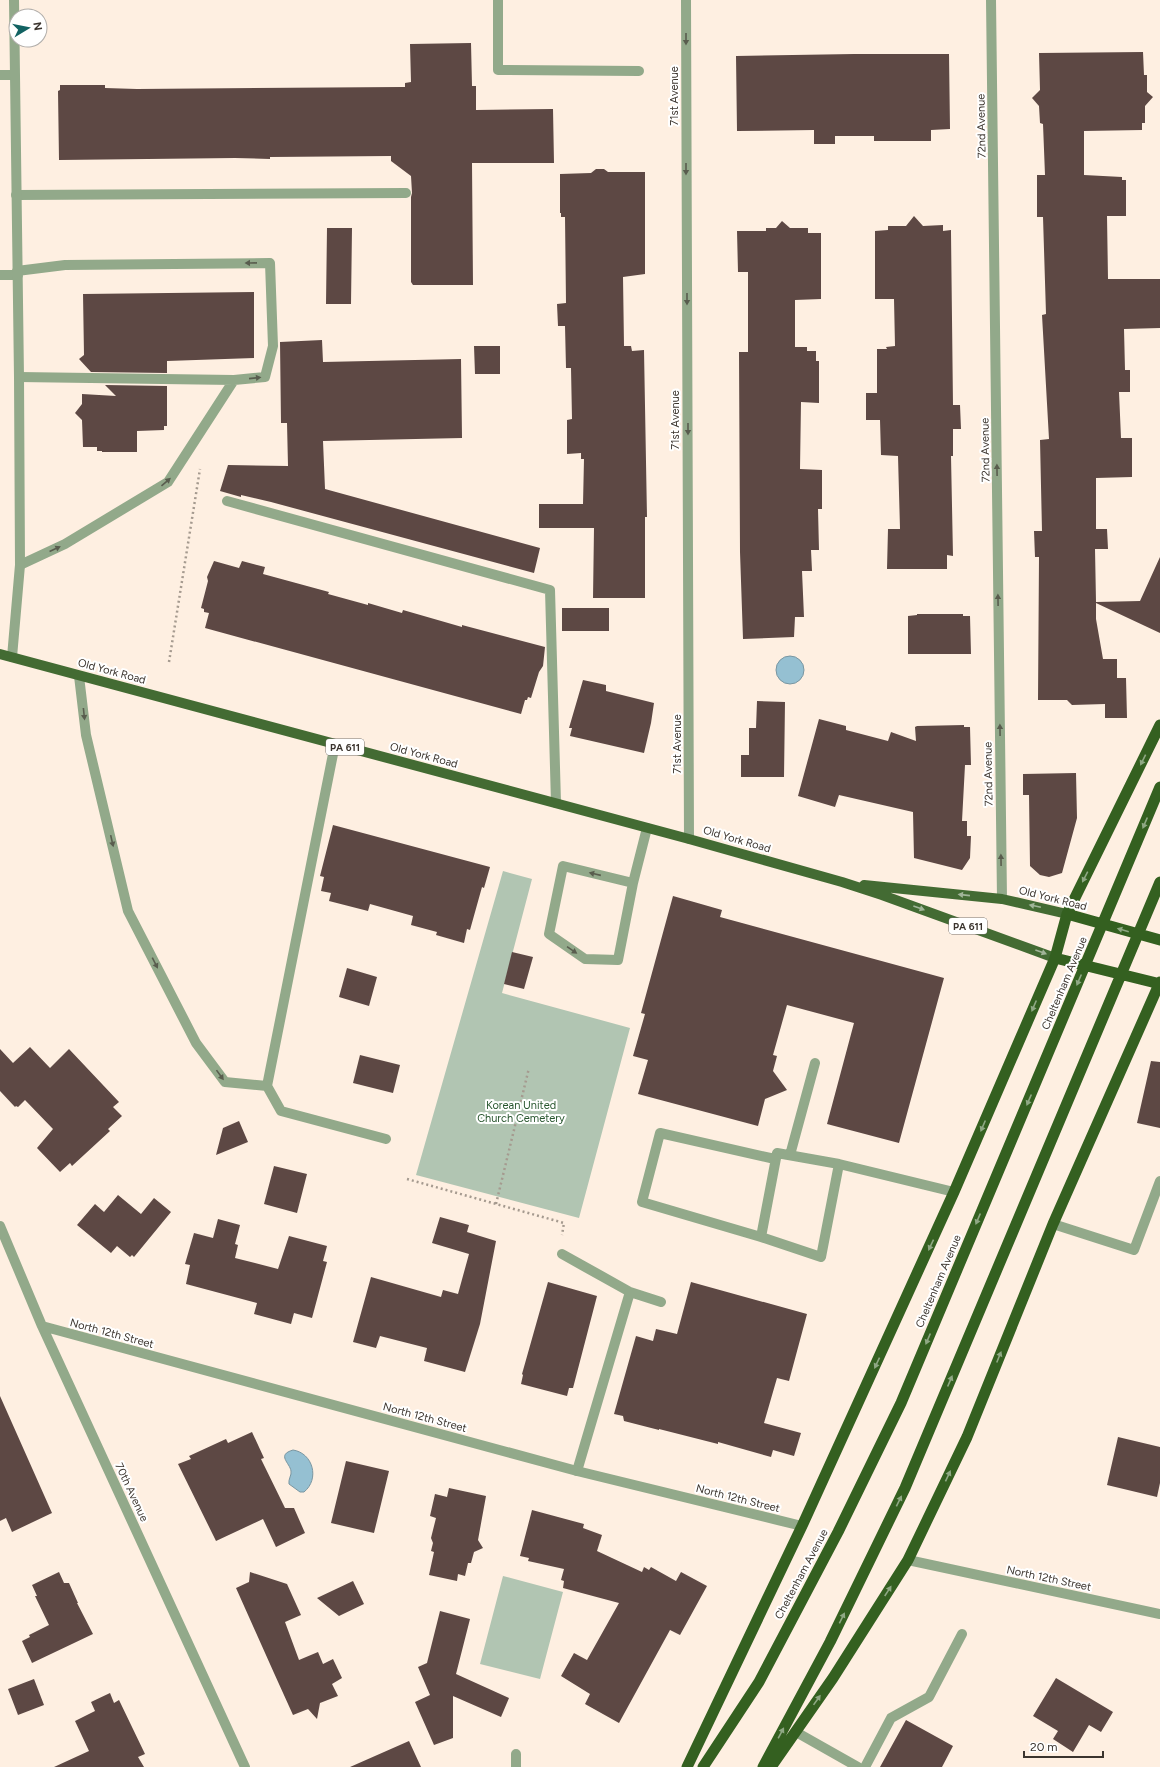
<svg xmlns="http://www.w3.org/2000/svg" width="1160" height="1767" viewBox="0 0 1160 1767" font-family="Figtree,sans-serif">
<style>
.green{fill:#b1c5b2}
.water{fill:#95c0d2;stroke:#7a96a1}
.building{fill:#5d4844}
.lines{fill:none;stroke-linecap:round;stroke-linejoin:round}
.path{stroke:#a59a8f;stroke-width:2.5;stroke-dasharray:2 3;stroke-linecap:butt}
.service{stroke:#92a98a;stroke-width:10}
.minor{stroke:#92a98a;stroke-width:10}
.primary{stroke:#436b33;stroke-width:10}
.trunk{stroke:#346020;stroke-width:11}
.oneway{fill:#595d4e}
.oneway2{fill:#8fa884}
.oneway3{fill:#a1b599}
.labels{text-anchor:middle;stroke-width:4;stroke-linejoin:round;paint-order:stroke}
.shield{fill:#fff;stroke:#76716d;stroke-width:1}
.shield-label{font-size:10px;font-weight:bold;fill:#3b342e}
.street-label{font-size:11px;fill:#3b342e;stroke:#fff}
.park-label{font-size:11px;fill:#28562e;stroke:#fff}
</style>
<rect width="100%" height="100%" fill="#feefe1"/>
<path class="green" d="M503 871 532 879 502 993 630 1028 579 1218 416 1175Z
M503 1576 563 1592 540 1679 480 1664Z"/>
<path class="water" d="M776 670a14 14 0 1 1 28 0a14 14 0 1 1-28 0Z
M293 1450C313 1453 320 1479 304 1492H300L289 1484C288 1479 292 1475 291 1471 290 1463 276 1455 293 1450Z"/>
<path class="building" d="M471 43 472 86H476V110L553 109 554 163H472L473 285H413L411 282V197L412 193 411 176 391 161V156L270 157V159L235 158 59 160 58 91 60 90V85H105V88L137 89 401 87H405V83L411 82 410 44Z
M1143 52 1144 75H1147V92L1153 97 1145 106V123H1142V130L1084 131V175L1122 177V180H1126V216H1107L1108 279H1160V328L1124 329 1125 370H1130V392H1119L1121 438H1132V477L1096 478V529H1107L1108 549H1095L1096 602 1140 601 1160 557V633L1096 603V619L1103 659H1117V678H1126L1127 718H1105V704L1072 705 1067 700H1038L1039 557H1035L1034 531H1042L1040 440 1049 439 1042 315 1046 314 1043 217H1037V175H1045L1043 124 1040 123 1039 106 1032 98 1040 90 1039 53Z
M854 54H949L950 129 931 130V141H874V136H835V144H814V130L737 131 736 56Z
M596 169H604L608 172H645V274L623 277 624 346H631L632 351 644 350 647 517H645V598H593L594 528H539V504H583L584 459H581V453L567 454V420L572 419 571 368H566L565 326H558L557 304 566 303 565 217H561V213H560V174L591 173Z
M914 216 923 226 943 225V231L951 230V233L953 405H960L961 429H953V456H951L953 556 947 555V569H887L888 529H900L898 456 881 455 880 420H866V393H877V349H887L886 347 895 346 894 299H875V231L888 230V226H906Z
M782 221 790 228H808V233H821V299L795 300V347H807V351H816V361H819V403L801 402 800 469 822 470V509H818L819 550H811L812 571H802L804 617H795L794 637 743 639 740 552 739 352H748V272H738L737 231H766V228H776Z
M327 228H352L351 304H326Z
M254 292V358L167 361V373L91 372 79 359 84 355 83 294Z
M322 340 323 362 461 359 462 438 323 441 325 489 540 548 534 573 271 502 241 495V497L220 491 228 465 288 466 287 423H281L280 342Z
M474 346H500V374H475Z
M105 385 167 386V426H164V430L137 431V452H102V451H97V447H83L82 420 75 413 82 404V394L116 396Z
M214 561 239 568 242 561 265 567 263 574 329 592 328 594 368 605V603L402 613 403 610 462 627V625L545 647 543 666 539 672 531 698 528 697 527 700H525L521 714 205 628 209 613 204 612V609L201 608 208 581 207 577Z
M562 608H609V631H562Z
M917 614H963V616H970L971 654H908V616L917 615Z
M583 680 606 685V691L654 703 651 723 644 753 570 736 572 728H569Z
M757 701 785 702 784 777H741V755H749V728H756Z
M819 719 846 726V730L888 741 891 732 916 741 915 727 917 726 964 725V727H970L971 765H965L962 821H967V836H971L970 858 962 870 914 858 913 812 839 795 835 807 798 796Z
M1076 773 1077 818 1062 873 1049 877 1040 875 1030 866 1029 795H1023V774Z
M333 825 490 867 484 888 482 887 470 930 467 929 464 943 436 935 437 932 411 925 413 916 370 904 368 911 329 901 331 893 321 891 324 877 320 876Z
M673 896 722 910 720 917 944 978 899 1143 827 1124 854 1023 787 1005 773 1055 777 1056 773 1071 787 1090 765 1099 758 1126 638 1094 648 1060 633 1056 645 1014 641 1013Z
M512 952 533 957 524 989 504 984Z
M347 968 377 977 369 1006 339 997Z
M30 1047 50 1068 69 1049 119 1102 113 1107 122 1116 108 1129 110 1131 72 1166 70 1163 60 1172 37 1148 53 1129 25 1100 18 1107 16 1106 15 1107 0 1091V1049L13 1063Z
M360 1055 400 1065 393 1093 353 1083Z
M1151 1061 1160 1062V1128L1137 1123Z
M239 1121 248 1142 216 1155 223 1128Z
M274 1166 307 1174 297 1213 264 1204Z
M118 1195 141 1214 154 1198 171 1212 134 1257 132 1255 130 1257 117 1246 111 1253 77 1225 95 1204 104 1212Z
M440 1217 469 1225 467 1232 496 1241 480 1324 465 1372 424 1361 427 1348 380 1336 376 1348 353 1342 371 1277 441 1297 443 1290 458 1294 469 1254 432 1243Z
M218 1219 240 1225 235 1244 238 1245 235 1258 278 1269 289 1236 327 1246 323 1261 327 1262 312 1318 294 1313 291 1324 254 1314 257 1303 186 1284 190 1265 185 1264 194 1233 213 1238Z
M548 1282 597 1296 573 1388H569L567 1396 521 1384 523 1375 522 1374Z
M691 1282 807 1314 789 1381 777 1378 764 1423 801 1433 794 1456 773 1450 771 1457 718 1442V1444L659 1429V1430L624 1421 623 1416 614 1414 636 1336 653 1341 656 1329 677 1334Z
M0 1396 52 1513 12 1532 6 1518 0 1521Z
M252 1432 264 1458 261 1459 285 1508H294L305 1533 276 1547 263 1519 216 1541 178 1464 191 1459 189 1456 226 1439 228 1443Z
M1118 1437 1160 1447V1483L1157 1497 1107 1485Z
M346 1461 389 1471 374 1533 331 1523Z
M449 1488 486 1496 478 1540 483 1548 474 1552 471 1563H468L465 1576 458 1574 457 1581 429 1575 434 1552 431 1551 433 1543 431 1538 436 1518 430 1516 435 1494 447 1497Z
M532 1510 584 1524 583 1528 602 1535 597 1551 642 1572 644 1567 649 1570 651 1567 676 1581 681 1572 707 1586 680 1635 670 1630 619 1723 585 1704 590 1694 561 1676 574 1653 587 1660 619 1603 563 1588 564 1581 561 1580 564 1569 528 1561 529 1558 520 1556Z
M59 1572 64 1583H69L78 1603H77L93 1634 32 1663 22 1641 30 1637 29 1635 49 1625 35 1596H37L32 1585Z
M250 1572 287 1584 301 1615 285 1622 299 1660 318 1652 323 1664 333 1659 342 1678 332 1684 338 1696 320 1703 317 1719 308 1709 293 1715 274 1673 236 1588 249 1582Z
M353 1581 364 1604 339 1616 317 1598Z
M440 1611 470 1619 456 1674 509 1698 501 1717 453 1696V1738L434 1745 415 1702 430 1695 418 1667 427 1663Z
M1056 1678 1113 1712 1101 1732 1089 1725 1073 1752 1053 1739 1058 1731 1033 1716Z
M34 1679 44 1705 18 1715 8 1689Z
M110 1693 114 1703 119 1700 145 1754 138 1757 144 1767H54L89 1751 75 1721 95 1711 91 1702Z
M906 1720 953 1746 942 1767H880Z
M409 1741 421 1767H350Z"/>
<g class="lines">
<path class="path" d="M169 662 200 469
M407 1179 564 1223 562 1235
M496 1204 529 1068"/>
<path class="service" d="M498 0V70L639 71
M0 75H14
M16 195 406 193
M17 271 65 265 270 263 273 346 265 377 234 380 168 482 65 544 20 565
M0 275H18
M19 377 234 380
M227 501 550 590 556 803
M79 676 86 735 128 911 196 1043 225 1082 267 1086 335 744
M633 883 563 866 549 934 585 959 618 960 633 883 647 828
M267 1086 281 1111 386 1139
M790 1155 815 1063
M839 1164 777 1153 761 1237 821 1257 839 1164 954 1192
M1053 1224 1134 1250 1160 1181
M761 1237 642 1202 660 1133 775 1159
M562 1254 630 1292
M577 1471 630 1292 661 1302
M796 1732 858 1767
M516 1754V1767
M865 1767 891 1718 929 1697 962 1634"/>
<path class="minor" d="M686 0 689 839
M991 0 1002 899
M12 657 20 565 19 377 14 0
M0 1226 42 1326 245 1767
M42 1326 577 1471 802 1526
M908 1560 1160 1614"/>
<path class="primary" d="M0 654 689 839 842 882 882 895 1055 958
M864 885 1002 899 1067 914"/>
<path class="trunk" d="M1067 914 1160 940
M1055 958 1160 984
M687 1767 802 1526 954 1192 1055 958 1067 914 1160 725
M703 1767 759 1682 838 1532 901 1403 1160 787
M763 1767 830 1642 905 1488 1160 882
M771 1767 833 1678 908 1560 967 1437 1053 1224 1160 982"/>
</g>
<defs><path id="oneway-solid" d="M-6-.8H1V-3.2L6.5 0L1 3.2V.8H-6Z"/></defs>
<g class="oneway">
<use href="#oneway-solid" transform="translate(686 39) rotate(90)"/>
<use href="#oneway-solid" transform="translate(686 169) rotate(90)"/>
<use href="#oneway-solid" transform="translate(251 263) rotate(179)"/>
<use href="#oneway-solid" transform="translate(687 299) rotate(90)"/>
<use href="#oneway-solid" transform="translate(255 378) rotate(-6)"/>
<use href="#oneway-solid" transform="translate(688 429) rotate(90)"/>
<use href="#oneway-solid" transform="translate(997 470) rotate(-91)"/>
<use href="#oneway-solid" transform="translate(166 482) rotate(-41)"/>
<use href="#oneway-solid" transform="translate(55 549) rotate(-25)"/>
<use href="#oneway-solid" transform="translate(998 600) rotate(-91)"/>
<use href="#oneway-solid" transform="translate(84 714) rotate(84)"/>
<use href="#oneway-solid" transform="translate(1000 730) rotate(-91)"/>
<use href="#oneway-solid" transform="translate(112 841) rotate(77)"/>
<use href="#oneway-solid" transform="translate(1001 860) rotate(-91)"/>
<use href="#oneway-solid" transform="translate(595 874) rotate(-167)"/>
<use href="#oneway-solid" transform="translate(572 950) rotate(34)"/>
<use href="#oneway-solid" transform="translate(155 963) rotate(63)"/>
<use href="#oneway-solid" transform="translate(220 1075) rotate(54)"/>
</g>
<g class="oneway2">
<use href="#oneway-solid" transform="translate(1143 760) rotate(116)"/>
<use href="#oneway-solid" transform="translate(1145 823) rotate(113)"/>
<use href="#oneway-solid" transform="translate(1085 877) rotate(117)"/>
<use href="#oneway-solid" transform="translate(1123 930) rotate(-164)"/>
<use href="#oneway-solid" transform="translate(1079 980) rotate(113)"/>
<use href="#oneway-solid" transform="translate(1034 1006) rotate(113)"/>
<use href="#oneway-solid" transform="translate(1029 1100) rotate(113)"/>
<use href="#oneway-solid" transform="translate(983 1126) rotate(113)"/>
<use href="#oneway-solid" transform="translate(978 1219) rotate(113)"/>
<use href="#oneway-solid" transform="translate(931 1245) rotate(115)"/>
<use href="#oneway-solid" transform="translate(928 1339) rotate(113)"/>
<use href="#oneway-solid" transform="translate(999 1357) rotate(-68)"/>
<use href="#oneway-solid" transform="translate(877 1363) rotate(115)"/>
<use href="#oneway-solid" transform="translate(950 1381) rotate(-67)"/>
<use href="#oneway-solid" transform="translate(948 1476) rotate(-65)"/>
<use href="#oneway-solid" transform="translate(899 1501) rotate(-64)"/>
<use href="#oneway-solid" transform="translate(888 1591) rotate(-57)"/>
<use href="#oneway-solid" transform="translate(842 1618) rotate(-64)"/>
<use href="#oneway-solid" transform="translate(817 1700) rotate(-55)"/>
<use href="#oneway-solid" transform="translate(781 1733) rotate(-62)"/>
</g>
<g class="oneway3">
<use href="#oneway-solid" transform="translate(964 895) rotate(-174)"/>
<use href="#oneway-solid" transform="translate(1035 906) rotate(-168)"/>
<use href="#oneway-solid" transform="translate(919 908) rotate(20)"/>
<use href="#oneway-solid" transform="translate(1041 952) rotate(20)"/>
</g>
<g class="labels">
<g class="shield">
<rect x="326" y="739" width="38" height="16" rx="3"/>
<rect x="949" y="918" width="38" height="16" rx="3"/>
</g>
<g class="shield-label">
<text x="345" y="751">PA 611</text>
<text x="968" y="930">PA 611</text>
</g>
<g class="street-label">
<text transform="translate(674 96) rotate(-90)" y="4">71st Avenue</text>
<text transform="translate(981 126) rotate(-91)" y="4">72nd Avenue</text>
<text transform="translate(675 420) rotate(-90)" y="4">71st Avenue</text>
<text transform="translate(985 450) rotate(-91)" y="4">72nd Avenue</text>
<text transform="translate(112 671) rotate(15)" y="4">Old York Road</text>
<text transform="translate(677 744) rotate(-90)" y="4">71st Avenue</text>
<text transform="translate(424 755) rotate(15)" y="4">Old York Road</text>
<text transform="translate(988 774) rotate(-91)" y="4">72nd Avenue</text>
<text transform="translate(737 839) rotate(16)" y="4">Old York Road</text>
<text transform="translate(1053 898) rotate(14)" y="4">Old York Road</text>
<text transform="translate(1064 983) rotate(-67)" y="4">Cheltenham Avenue</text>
<text transform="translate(938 1281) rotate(-67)" y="4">Cheltenham Avenue</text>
<text transform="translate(112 1333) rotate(15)" y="4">North 12th Street</text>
<text transform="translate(425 1417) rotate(15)" y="4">North 12th Street</text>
<text transform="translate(132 1492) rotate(65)" y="4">70th Avenue</text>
<text transform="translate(738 1498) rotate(14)" y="4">North 12th Street</text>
<text transform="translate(801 1574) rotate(-62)" y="4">Cheltenham Avenue</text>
<text transform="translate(1049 1578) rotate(12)" y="4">North 12th Street</text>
</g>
<g class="park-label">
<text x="521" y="1109">Korean United<tspan x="521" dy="13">Church Cemetery</tspan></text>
</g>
</g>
<g transform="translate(28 28) rotate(80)"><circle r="19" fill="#ffffff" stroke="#b1aeab"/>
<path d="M0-3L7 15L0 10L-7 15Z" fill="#126262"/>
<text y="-6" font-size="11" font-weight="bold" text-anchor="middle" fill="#3b342e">N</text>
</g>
<path d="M1024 1751v6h79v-6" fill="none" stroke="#3b342e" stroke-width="2"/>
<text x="1030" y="1751" font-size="12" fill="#3b342e" stroke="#ffffff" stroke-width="3" paint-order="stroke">20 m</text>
</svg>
